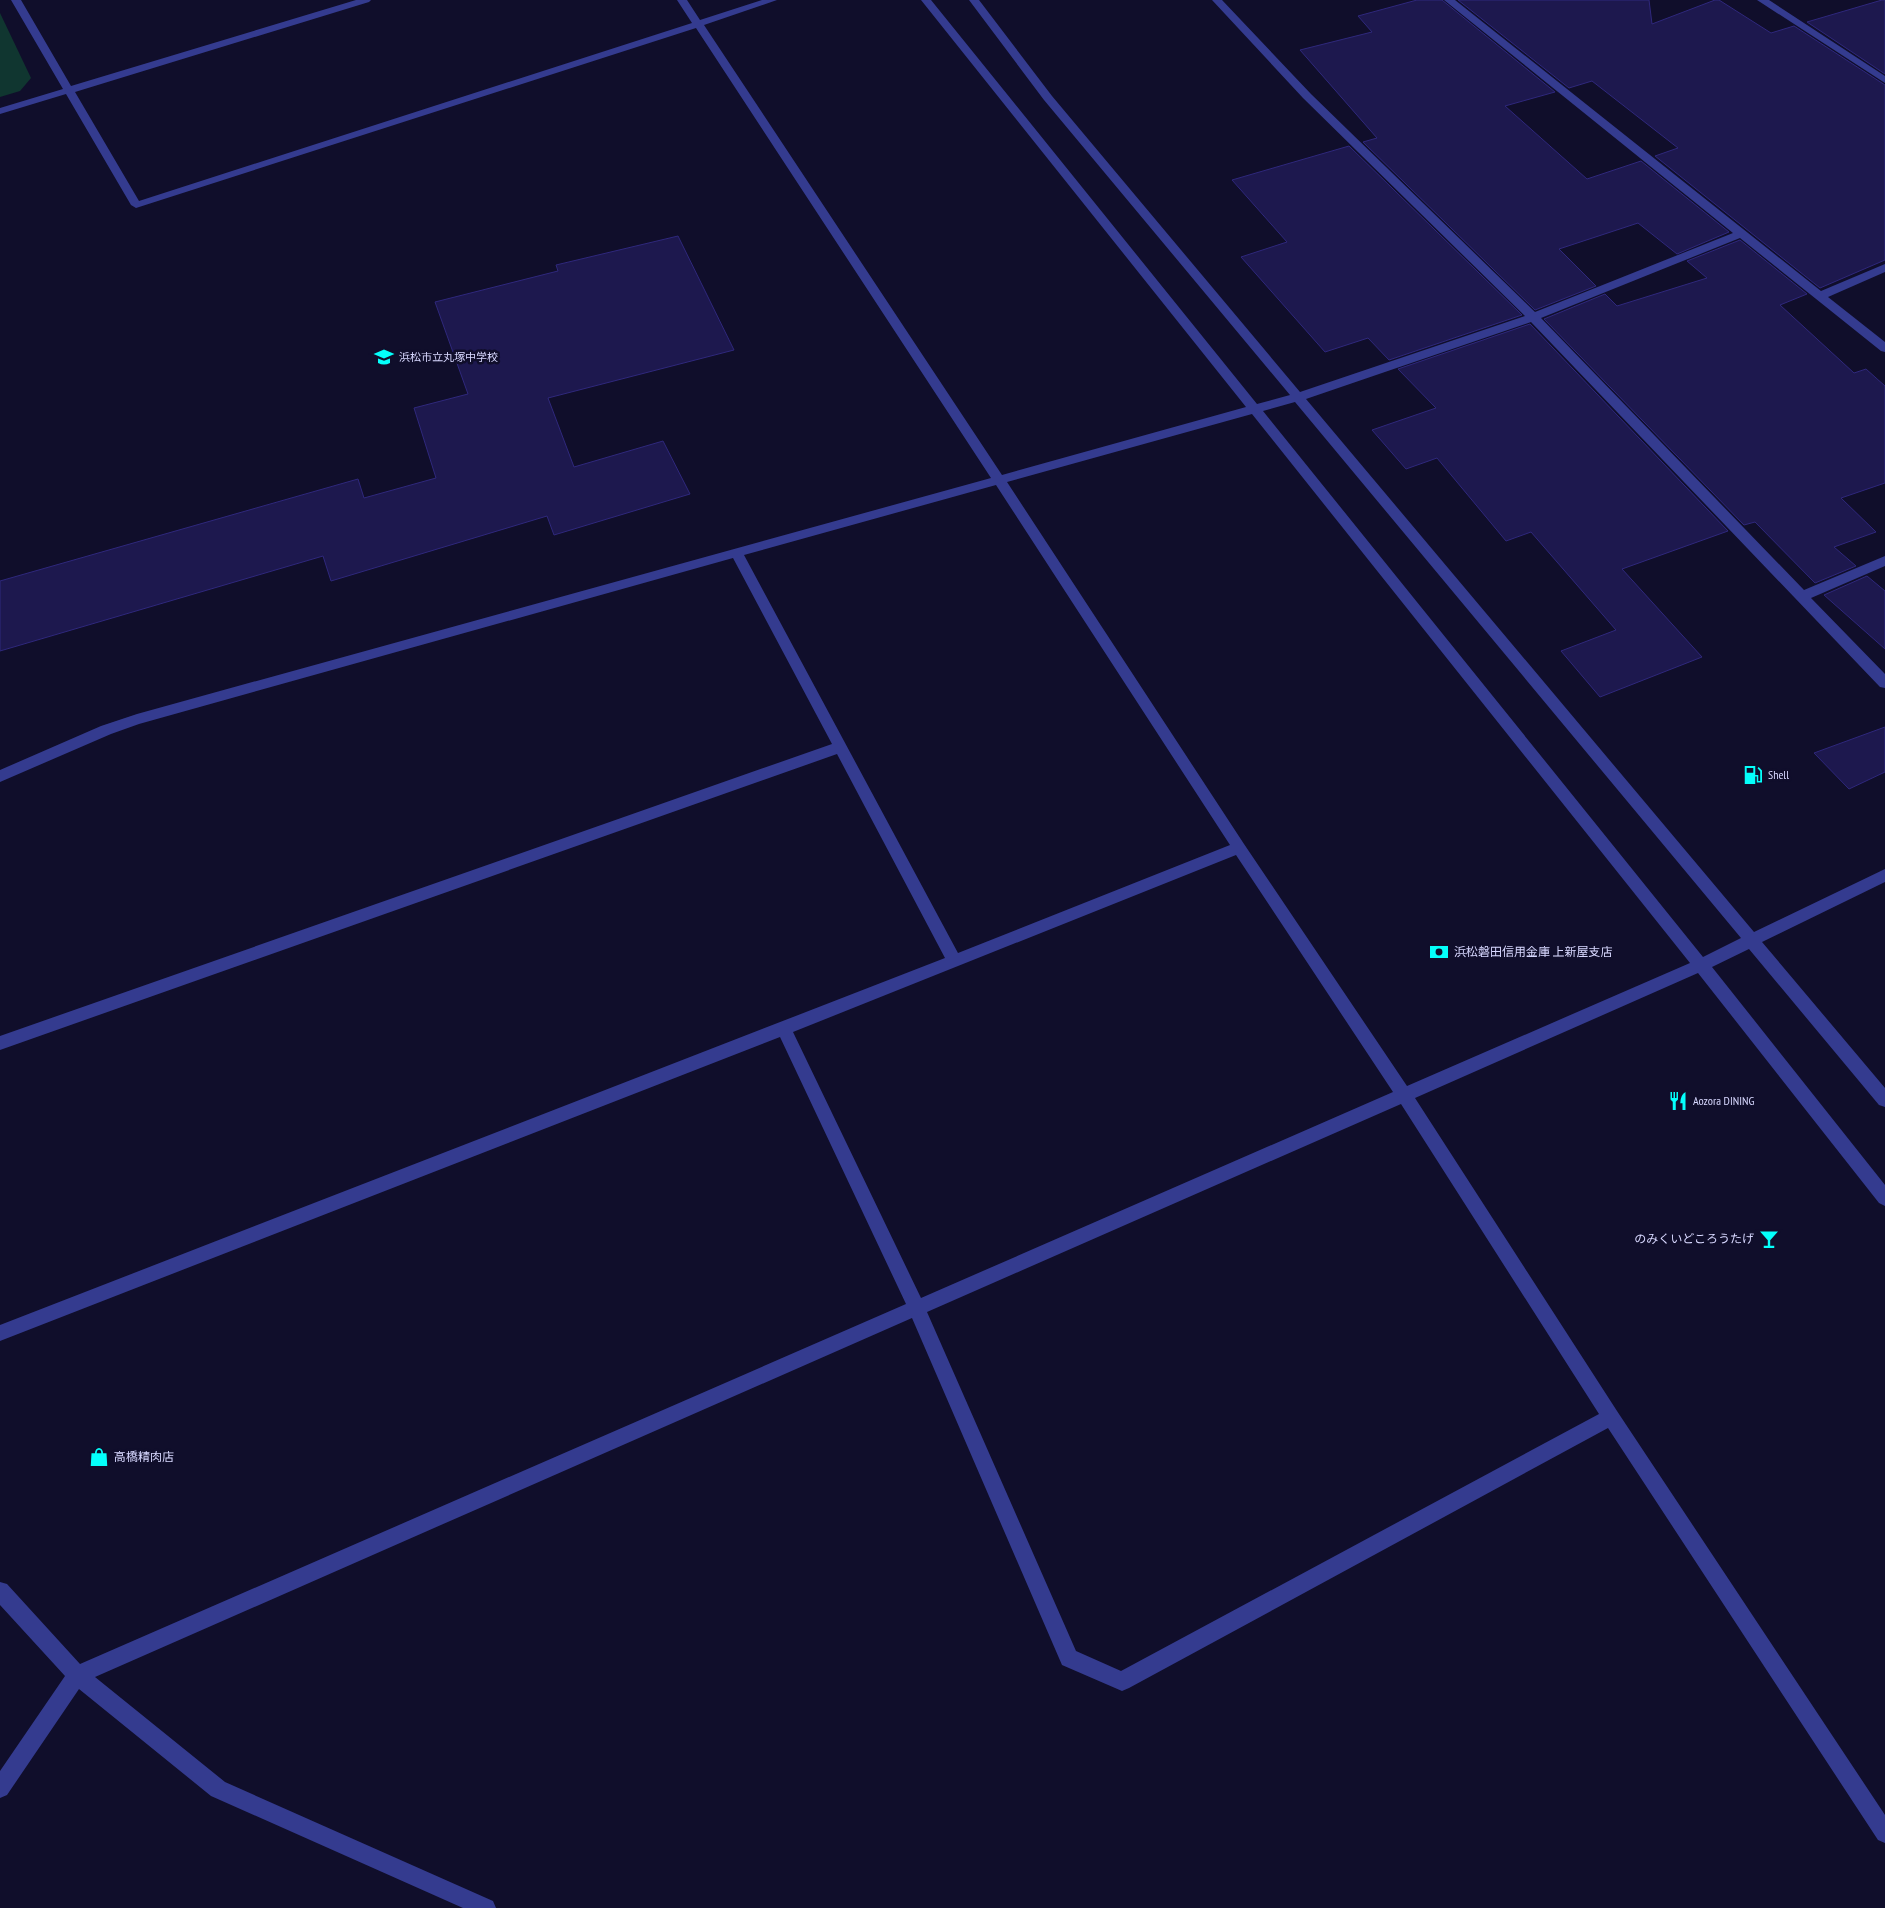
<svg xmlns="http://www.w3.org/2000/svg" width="1885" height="1908" viewBox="0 0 1885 1908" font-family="'PT Sans Narrow','Noto Sans JP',sans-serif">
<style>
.green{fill:#103630}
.building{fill:#1d184e;stroke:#2f287c}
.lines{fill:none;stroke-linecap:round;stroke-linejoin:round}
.minor{fill:#343b8f;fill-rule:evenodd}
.labels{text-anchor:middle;stroke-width:5;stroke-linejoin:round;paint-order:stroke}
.far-poi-label{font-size:11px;fill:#d8d8ff;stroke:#100e2b;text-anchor:start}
.poi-label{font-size:12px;fill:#d8d8ff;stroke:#100e2b;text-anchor:start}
</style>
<rect width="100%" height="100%" fill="#100e2b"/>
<path class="green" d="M0 13 31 78 20 91 0 97Z"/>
<path class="building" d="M1417 0H1442L1555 92 1505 106 1587 179 1641 161 1729 232 1677 254 1638 223 1559 249 1596 286 1535 310 1363 142 1377 138 1300 50 1372 32 1358 16Z
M1458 0H1649L1652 24 1715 0H1719L1771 33 1794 26 1885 85V260L1820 288 1655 156 1678 148 1592 81 1569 88Z
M1882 0H1885V74L1807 22Z
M1349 146 1522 315 1389 360 1368 338 1325 352 1241 257 1287 242 1232 180Z
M678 236 734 350 548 398 574 467 663 441 690 494 554 535 547 516 331 581 323 556 0 651V581L358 479 364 498 436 478 414 408 468 394 435 302 558 271 556 265Z
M1740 240 1807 294 1780 305 1854 373 1866 369 1885 386V483L1841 498 1876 532 1834 547 1856 566 1815 583 1755 522 1744 525 1544 319 1605 294 1617 306 1707 278 1687 261Z
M1530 324 1728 531 1622 569 1702 657 1600 697 1561 651 1616 630 1531 532 1506 541 1437 458 1406 469 1372 430 1436 408 1398 369Z
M1867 576 1885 591V649L1824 595Z
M1885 727V772L1849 789 1814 753Z"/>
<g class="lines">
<path class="minor" d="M11 0H21L71 86 356 0H371L369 2 75 92 139 201 692 23 677 0H687L700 20 762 0H777L704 25 1002 475 1246 407 921 0H931L1257 404 1290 395 1044 100 969 0H979L1052 96 1300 392 1525 316 1303 98 1212 0H1222L1311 94 1535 312 1733 233 1444 0H1455L1821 291 1885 264V272L1828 297 1885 342V352L1881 351 1740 238 1541 318 1804 590 1885 556V566L1811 598 1885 674V688L1880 687 1531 322 1306 399 1754 932 1885 869V882L1762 942 1885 1088V1107L1879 1105 1749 949 1712 967 1885 1185V1206L1879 1203 1698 973 1415 1098 1617 1411 1885 1815V1843L1878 1840 1608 1428 1129 1688 1122 1691 1062 1665 912 1318 95 1677 225 1782 493 1901 496 1908H463L211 1796 79 1689 7 1795 0 1798V1771L65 1676 0 1605V1582L7 1584 80 1664 906 1304 780 1037 0 1341V1325L945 958 837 754 0 1050V1036L832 744 733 558 139 724 111 734 0 782V770L101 726 137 714 991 478 696 28 136 208 131 205 66 94 0 114V108L63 89ZM1295 402 1741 938 1703 957 1263 411ZM1252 414 1690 963 1407 1086 1244 844 1007 482ZM996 485 1230 845 958 953 744 555ZM1236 855 1393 1092 921 1298 793 1032ZM1401 1104 1599 1414 1121 1671 1076 1651 927 1312Z
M1757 0H1769L1885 76V83Z"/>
</g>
<defs>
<g id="school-bare" transform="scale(1.5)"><path d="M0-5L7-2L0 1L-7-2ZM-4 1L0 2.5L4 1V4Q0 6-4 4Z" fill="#04fffb" stroke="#100e2b" stroke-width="2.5" paint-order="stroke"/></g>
<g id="fuel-bare" transform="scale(1.5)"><path d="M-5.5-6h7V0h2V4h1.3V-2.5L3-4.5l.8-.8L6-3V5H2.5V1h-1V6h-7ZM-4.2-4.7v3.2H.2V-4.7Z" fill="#04fffb" stroke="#100e2b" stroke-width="2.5" paint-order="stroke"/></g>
<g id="bank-bare" transform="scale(1.5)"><path d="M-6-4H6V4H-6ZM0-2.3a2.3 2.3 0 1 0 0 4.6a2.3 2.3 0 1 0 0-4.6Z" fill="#04fffb" stroke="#100e2b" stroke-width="2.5" paint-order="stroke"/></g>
<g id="restaurant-bare" transform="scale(1.5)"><path d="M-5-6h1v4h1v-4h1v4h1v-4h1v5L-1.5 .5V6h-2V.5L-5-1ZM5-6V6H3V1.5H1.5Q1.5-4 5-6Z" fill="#04fffb" stroke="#100e2b" stroke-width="2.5" paint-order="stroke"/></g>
<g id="bar-bare" transform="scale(1.5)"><path d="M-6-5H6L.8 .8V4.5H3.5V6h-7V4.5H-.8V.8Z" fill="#04fffb" stroke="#100e2b" stroke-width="2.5" paint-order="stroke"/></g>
<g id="shop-bare" transform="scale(1.5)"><path d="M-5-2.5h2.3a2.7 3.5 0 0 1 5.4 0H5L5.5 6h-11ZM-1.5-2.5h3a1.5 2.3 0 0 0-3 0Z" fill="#04fffb" stroke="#100e2b" stroke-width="2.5" paint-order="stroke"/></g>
</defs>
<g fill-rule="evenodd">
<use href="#school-bare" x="384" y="357"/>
<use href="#fuel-bare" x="1753" y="775"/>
<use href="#bank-bare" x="1439" y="952"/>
<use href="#restaurant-bare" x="1678" y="1101"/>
<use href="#bar-bare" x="1769" y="1239"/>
<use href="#shop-bare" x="99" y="1457"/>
</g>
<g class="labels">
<g class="far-poi-label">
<text x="399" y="361">浜松市立丸塚中学校</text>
</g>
<g class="poi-label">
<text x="1768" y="779">Shell</text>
<text x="1454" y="956">浜松磐田信用金庫 上新屋支店</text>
<text x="1693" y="1105">Aozora DINING</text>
<text x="1754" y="1243" text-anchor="end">のみくいどころうたげ</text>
<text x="114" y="1461">高橋精肉店</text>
</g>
</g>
</svg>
